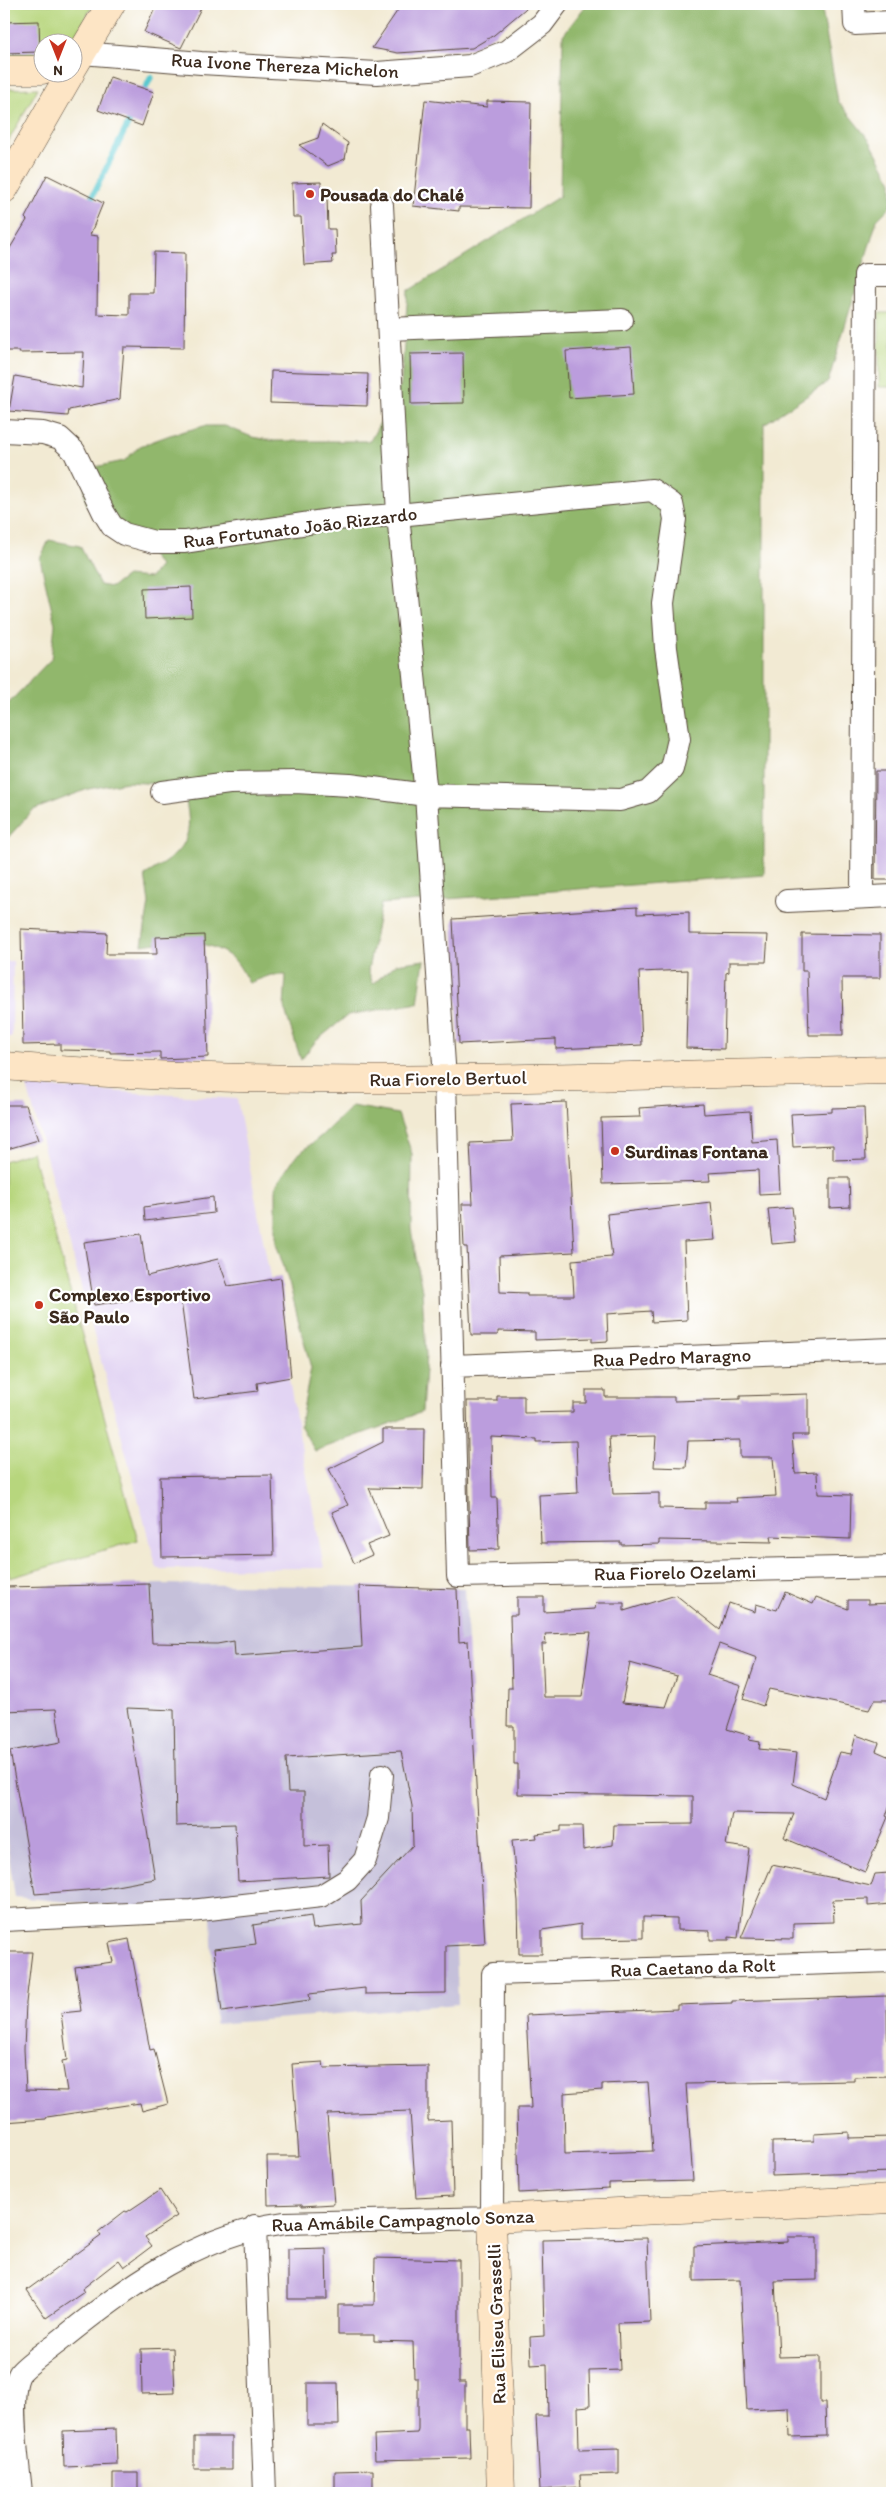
<svg xmlns="http://www.w3.org/2000/svg" width="896" height="2497" viewBox="0 0 896 2497" font-family="Itim,sans-serif">
<style>
.built{fill:#e2d4f3}
.industrial{fill:#c5c0da}
.green{fill:#b7d67d;stroke:#79804e}
.forest{fill:#91b76c;stroke:#667045}
.lines{fill:none;stroke-linecap:round;stroke-linejoin:round}
.stream{stroke:#5cc9d0;stroke-width:6}
.building{fill:#bb9ddd;fill-rule:evenodd}
.street-casing{stroke:#564739;stroke-width:24}
.secondary-casing{stroke:#564739;stroke-width:29}
.street{stroke:#fff;stroke-width:22}
.secondary{stroke:#fde5c5;stroke-width:28}
.poi-dot{fill:#c8321e;stroke:#fff;stroke-width:2}
.labels{text-anchor:middle;stroke-width:4.5;stroke-linejoin:round;paint-order:stroke}
.street-label{font-size:19px;fill:#3b2a1e;stroke:#fff}
.poi-label{font-size:19px;font-weight:bold;fill:#3b2a1e;stroke:#fff;text-anchor:start}
</style>
<rect width="100%" height="100%" fill="#fff"/>
<filter id="ink" filterUnits="userSpaceOnUse"><feTurbulence type="fractalNoise" baseFrequency=".02" numOctaves="2"/><feDisplacementMap in="SourceGraphic" scale="10" xChannelSelector="R" yChannelSelector="G"/><feConvolveMatrix kernelMatrix="1 2 1 2 8 2 1 2 1" color-interpolation-filters="sRGB"/></filter>
<filter id="wash" filterUnits="userSpaceOnUse"><feTurbulence type="fractalNoise" baseFrequency=".0096" numOctaves="4" result="noise"/><feDisplacementMap in="SourceGraphic" scale="20" xChannelSelector="R" yChannelSelector="G"/><feGaussianBlur stdDeviation="1.12" result="paint"/><feColorMatrix in="noise" values="0 0 0 0 0 0 0 0 0 0 0 0 0 0 0 0 0 1.4 0 .05"/><feComposite in="paint" operator="in"/></filter>
<g filter="url(#wash)">
<rect width="100%" height="100%" fill="#f2ead3"/>
<path class="built" d="M4 961H13L12 1037H4Z
M27 1086 237 1099 324 1568 157 1569Z"/>
<path class="industrial" d="M160 1584 465 1588 485 1944 456 1945 458 2004 215 2024 211 1915 15 1897 4 1824V1587Z"/>
<path class="green" d="M4 4H93L73 43 42 42V61H4Z
M38 88 4 149V89Z
M879 313H892V387H879Z
M32 1152 138 1540 10 1578 4 1557V1161Z"/>
<path class="forest" d="M587 4H821L838 101 870 141 892 182V201L890 207 877 220 828 382 764 424V875L381 904 368 970 373 984 396 964 424 960 418 1003 348 1015 316 1041 301 1060 284 1007 286 975H271L249 983C244 975 239 963 232 958 208 938 171 941 142 945L149 903 145 875C181 853 196 843 185 797L163 784 127 782 88 789 33 810 4 842V708L51 659 55 624 40 559 49 540 80 546 100 585 112 587 127 576 150 578 160 566C154 560 149 551 142 546 111 522 69 518 90 468L124 461 140 446 170 435 204 426H225L252 437 274 441H370L401 384 408 291 560 196 563 35Z
M352 1106 398 1114 412 1154 411 1229 422 1291 426 1355 422 1412 315 1451 300 1425 311 1368 289 1283 276 1243V1185L295 1157 321 1136Z"/>
<g class="lines">
<path class="stream" d="M142 96 151 77
M89 203 133 114"/>
</g>
<g id="blocks">
<path class="building" d="M157 4H203L181 48 144 32Z
M402 4H531L494 35 472 48 398 53 372 48Z
M39 21 40 52 4 53V22Z
M110 77 154 92 142 126 98 110Z
M425 100 487 107V101L531 102 529 208 459 207V211L413 206Z
M322 124 348 143 345 159 328 166 299 145 318 138Z
M47 175 103 203 90 235 98 236 97 314 129 315V293H153L154 252 185 253 184 348 124 347 120 399 69 410 68 416 9 411 15 376 82 388 84 352 19 353 20 351H4V258L27 220 25 218Z
M321 182V197H327L328 229H335L336 255H332L333 263 304 265 301 217H293L292 183Z
M631 347 634 394 569 398 566 351Z
M463 353 464 403 411 404 410 354Z
M271 371 368 374 367 406 270 403Z
M191 587 192 617 145 619 144 589Z
M876 771H892V880H875Z
M637 907V914L689 912V934L768 935 766 962H729V972L726 973 724 1049 686 1048 688 970 639 972 642 1045 556 1049V1039L459 1044 453 919Z
M21 929 107 933 106 954H157L156 937 204 935 208 1057 160 1059V1052L110 1053V1051L60 1050V1044L23 1045Z
M802 934 880 935V978H842L843 1035H809L807 971H802Z
M566 1102 574 1252 499 1256 500 1292 527 1293V1296H574L572 1260 612 1257 607 1214 711 1202 715 1240 684 1242 687 1320 652 1322 651 1311 607 1314 608 1341 592 1342V1338L535 1340V1332L498 1331V1335H471L467 1247H464L462 1204H473L470 1143 513 1141 511 1104Z
M703 1104 704 1114 750 1111 752 1142 777 1140 780 1193 759 1194 758 1170 709 1173 710 1181 603 1184 601 1118 640 1117 639 1108Z
M4 1105H26L38 1140 4 1150Z
M864 1107 866 1159 833 1160V1145L793 1147 791 1114 832 1112V1108Z
M830 1178H849L850 1207 830 1208Z
M213 1197 214 1213 145 1221 144 1207Z
M792 1207 796 1242 772 1244 768 1209Z
M141 1234 147 1276 218 1259 228 1286 281 1278 291 1377 257 1383 258 1391 194 1399 180 1293 94 1305 84 1242Z
M586 1390H605V1397H674V1401L740 1399V1396L808 1394V1435H792L795 1473 817 1472 818 1494 851 1495 850 1539 771 1536 772 1542 659 1540V1544L621 1545V1542L541 1543 539 1495 578 1493 576 1441 537 1442V1439L491 1437 492 1498H497L499 1549 470 1550 467 1401H497V1396H524V1413L573 1412V1403H586ZM656 1436 654 1467 686 1468 688 1441 740 1440V1457H773L776 1496 736 1498 737 1502H705V1509L659 1508V1493L613 1494 609 1437Z
M383 1429H424L423 1489 369 1488 389 1536 367 1545 372 1555 354 1563 332 1512 348 1505 329 1469 383 1442Z
M272 1475 274 1555 162 1557 160 1477Z
M149 1584 152 1643 217 1644 234 1641 235 1656 362 1647 359 1586 457 1589 459 1642 468 1641 485 1944 446 1946V1993L365 1994V1988L309 1994 310 2000 222 2012 214 1949 256 1944 253 1925 311 1916 313 1929 362 1924 361 1901 413 1845 412 1806 401 1751 286 1758 288 1792H304V1846L328 1845 329 1876 238 1881 235 1824 176 1826 174 1710 127 1708 155 1879 100 1889 35 1894 10 1751 61 1742 56 1709 4 1711V1587Z
M785 1592 813 1604 816 1597 848 1609V1600H868V1604L892 1603V1700H874L869 1710 769 1689 763 1706 743 1699 757 1658 719 1644 707 1675 741 1686 727 1729 751 1736 749 1740 760 1742 759 1749 797 1753 793 1784 824 1798 840 1752 851 1754 856 1735 879 1743 876 1751 892 1758V1798L886 1816 888 1817 865 1872 784 1838 794 1814 732 1813 726 1845 749 1848 738 1938 729 1937V1940H710V1931L677 1930V1918L643 1917V1938L581 1939V1924L542 1930V1954H519L518 1901 512 1840 537 1838 536 1834 561 1831V1826H582L583 1850 613 1845 614 1825 693 1824V1796L518 1794V1764H514V1726H507L508 1688H512L510 1615H517V1597H544V1612L595 1609 596 1603H624V1611L676 1595 720 1630 729 1603 755 1612 756 1604 777 1610ZM591 1632 582 1697H544L542 1644H546L545 1634ZM630 1663 677 1676 666 1707 622 1703Z
M772 1865 871 1886 875 1874 889 1873 890 1890H892L890 1904 868 1906V1899L833 1900 834 1922 793 1923V1939L741 1938Z
M129 1939 150 2050 154 2049 168 2104 142 2111 140 2103 47 2117 46 2119 4 2122V1952H32L26 2003 24 2049 26 2090 67 2091 62 2061 67 2060 61 2013 81 2011 75 1967 113 1962 109 1943Z
M887 1996 888 2076 854 2077V2081L686 2084 693 2181 609 2183V2188L519 2193 517 2108H531L526 2015 677 2009V2005L732 2003V2001ZM648 2082 653 2151 565 2154 564 2093 602 2090V2084Z
M323 2062 324 2068 428 2066V2121L451 2120 453 2196 416 2198 410 2111 327 2114 334 2204 302 2206V2204L268 2205 267 2156H299L292 2064Z
M849 2132V2138L892 2137V2172L772 2176V2142L814 2141V2134Z
M160 2190 177 2216 145 2237 152 2246 124 2267 119 2260 82 2289 84 2292 46 2318 27 2290 101 2236 98 2232 125 2211 127 2212Z
M788 2237H817V2280L775 2281 779 2357 820 2356V2403H825L826 2436 790 2437 789 2408 747 2410 740 2280 694 2281V2246L788 2242Z
M647 2238 650 2322 618 2323 620 2370 589 2371 590 2406 578 2407 579 2450 619 2449V2474L580 2475 581 2487 540 2490 536 2416H548L547 2364 531 2365 530 2337 544 2336 542 2240Z
M326 2248 327 2299H288V2249Z
M375 2258 459 2260V2382H465V2427H469L470 2458 375 2460 374 2435 417 2433 418 2429V2378H414L413 2342 374 2341V2335H338V2305H374Z
M173 2348 175 2393 142 2394 141 2349Z
M307 2383H338L339 2425H307Z
M116 2429 117 2465 64 2467 63 2431Z
M194 2437H232V2469H194Z
M373 2470V2493H335V2471Z
M113 2473H138V2493H113Z"/>
</g>
</g>
<g filter="url(#ink)">
<use href="#blocks" fill-opacity="0" stroke="#564739" stroke-width="1"/>
<g class="lines">
<g class="street-casing">
<path id="street" d="M854 4 855 24 892 22
M82 53 201 63 377 73 470 66 507 51 542 24 557 4
M382 205 398 515 426 795 445 1079 458 1576 892 1567
M389 329 622 320
M4 431 43 433 60 438 74 451 104 513 112 526 124 534 154 542H185L335 519 398 515 652 490 672 504 675 519 663 603 666 648 679 739 672 769 648 792 620 800 426 795 350 785 295 782 229 783 162 792
M862 897 865 275H892
M787 901 892 896
M452 1366 892 1349
M4 1920 191 1911 321 1896 347 1880 365 1860 378 1818 382 1775
M255 2226 265 2493
M21 2493C19 2467 7 2393 20 2373 27 2364 52 2347 62 2339 127 2286 199 2234 285 2223L492 2218 493 1974 892 1961"/>
</g>
<g class="secondary-casing">
<path id="secondary" d="M72 69 111 4
M4 70H42
M4 189 71 72
M4 1066C299 1090 596 1076 892 1070
M501 2493 492 2218 892 2199"/>
</g>
<use href="#street" class="street"/>
<use href="#secondary" class="secondary"/>
</g>
</g>
<g class="poi-dot">
<circle cx="310" cy="194" r="5"/>
<circle cx="615" cy="1151" r="5"/>
<circle cx="39" cy="1305" r="5"/>
</g>
<g class="labels">
<g class="street-label">
<text transform="translate(285 65) rotate(3)" y="7">Rua Ivone Thereza Michelon</text>
<text transform="translate(300 527) rotate(-7)" y="7">Rua Fortunato João Rizzardo</text>
<text transform="translate(448 1078) rotate(-1)" y="7">Rua Fiorelo Bertuol</text>
<text transform="translate(672 1357) rotate(-2)" y="7">Rua Pedro Maragno</text>
<text transform="translate(675 1572) rotate(-1)" y="7">Rua Fiorelo Ozelami</text>
<text transform="translate(693 1967) rotate(-2)" y="7">Rua Caetano da Rolt</text>
<text transform="translate(403 2220) rotate(-2)" y="7">Rua Amábile Campagnolo Sonza</text>
<text transform="translate(496 2324) rotate(-92)" y="7">Rua Eliseu Grasselli</text>
</g>
<g class="poi-label">
<text x="320" y="201">Pousada do Chalé</text>
<text x="625" y="1158">Surdinas Fontana</text>
<text x="49" y="1301">Complexo Esportivo<tspan x="49" dy="22">São Paulo</tspan></text>
</g>
</g>
<rect width="896" height="2497" fill="none" stroke="#fff" stroke-width="20"/>
<g transform="translate(58 58) rotate(180)"><circle r="24" fill="#ffffff" stroke="#b1aaa5"/>
<path d="M0-4L9 19L0 12L-9 19Z" fill="#c8321e"/>
<text y="-8" font-size="14" font-weight="bold" text-anchor="middle" fill="#3b2a1e">N</text>
</g>
</svg>
